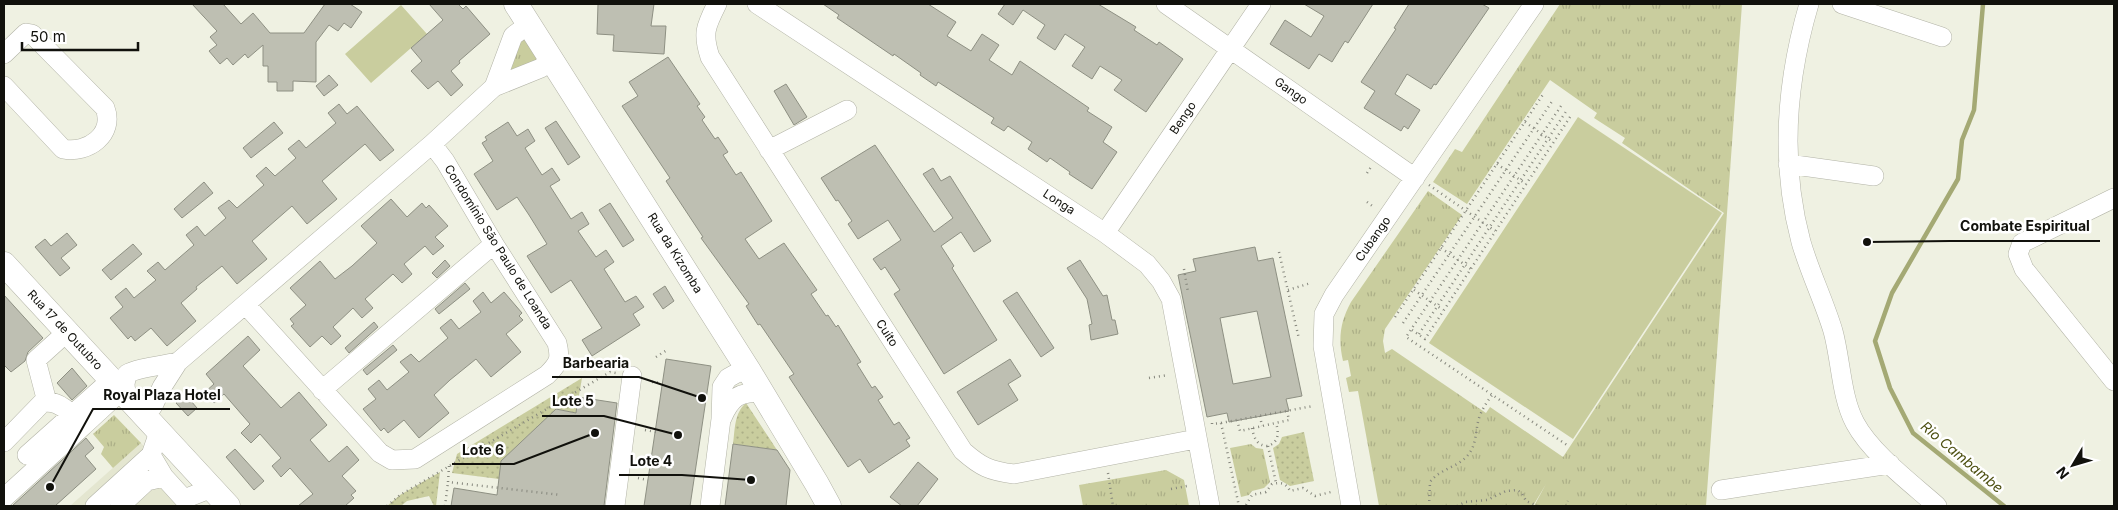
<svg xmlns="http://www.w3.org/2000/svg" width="2118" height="510" viewBox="0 0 2118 510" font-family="Inter,sans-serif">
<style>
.built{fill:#e4e6d0}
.grass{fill:url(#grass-tufts)}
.garden{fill:url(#garden-dots)}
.pitch{fill:#c9cd9e}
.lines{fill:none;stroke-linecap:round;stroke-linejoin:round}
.stream{stroke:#a4a974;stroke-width:4.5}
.building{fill:#bebfb2;stroke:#8e9083;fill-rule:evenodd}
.minor-casing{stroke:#b2b3a6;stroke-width:20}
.major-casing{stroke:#b2b3a6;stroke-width:25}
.path{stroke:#86877d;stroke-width:2.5;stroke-dasharray:1 4;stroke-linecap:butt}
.minor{stroke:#fff;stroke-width:19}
.major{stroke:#fff;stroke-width:24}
.labels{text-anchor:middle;stroke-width:5;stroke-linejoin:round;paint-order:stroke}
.street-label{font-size:12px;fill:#11110c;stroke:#fff}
.water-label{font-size:14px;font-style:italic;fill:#4c4f10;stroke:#fff}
.leader{fill:none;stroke:#11110c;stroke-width:2}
.callout-dot{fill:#11110c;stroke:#fff;stroke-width:2}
.callout-label{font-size:14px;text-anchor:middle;font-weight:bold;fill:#11110c;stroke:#fff;stroke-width:5;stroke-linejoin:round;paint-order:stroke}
</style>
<defs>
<pattern id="grass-tufts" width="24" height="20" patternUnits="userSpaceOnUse" patternTransform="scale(1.25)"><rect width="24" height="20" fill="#c9cd9e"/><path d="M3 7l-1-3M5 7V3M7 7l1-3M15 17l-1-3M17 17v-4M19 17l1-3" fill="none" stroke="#acaf87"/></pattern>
<pattern id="garden-dots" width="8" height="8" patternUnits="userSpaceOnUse" patternTransform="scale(1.25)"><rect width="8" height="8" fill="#c9cd9e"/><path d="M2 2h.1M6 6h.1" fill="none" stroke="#acaf87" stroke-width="1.8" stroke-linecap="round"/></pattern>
</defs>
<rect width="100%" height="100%" fill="#eff1e2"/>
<path class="built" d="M141 443 198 506H70Z"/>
<path class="grass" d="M1560 4H1742L1706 506H1534L1546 484 1533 506H1379L1358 391 1349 392 1346 378 1351 376 1348 360 1343 361C1338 339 1340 322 1351 302L1428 191 1462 215 1385 329 1383 341 1385 353 1392 349 1486 413 1490 407 1563 457 1724 213 1622 143 1625 138 1594 118 1597 113 1550 80 1467 204 1433 182 1455 149 1462 152Z
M522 39 527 40 538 57 537 62 504 75Z
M114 415 141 443 113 468 101 454 104 447 93 434Z
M1251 444 1256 448 1263 449 1270 482 1264 488 1252 491 1249 495 1241 497 1230 448Z
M1166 470 1184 480 1189 506H1083L1079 485Z"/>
<path class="garden" d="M582 378 576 413 556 409 502 461 499 479 452 473 457 454Z
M746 403 777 450 733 444C735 430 734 413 746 403Z
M1304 432 1314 481 1290 486 1280 480 1273 448 1279 444 1282 437Z
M440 472 436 506H434L429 496 407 501 401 506H387L400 495Z"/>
<path class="pitch" d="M401 5 427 34 371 83 345 54Z
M1578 117 1722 213 1573 439 1429 343Z"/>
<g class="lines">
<path class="stream" d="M1983 4 1974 110 1962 140 1958 179 1892 293 1875 341 1890 388 1913 433 2004 506"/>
</g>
<path class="building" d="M192 4H223L241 24 253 13 270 33H304L325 4H350L362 12 351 28 344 23 338 31 329 25 316 42V82L293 81V91H277V82H268V66H263V45L248 58 245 54 233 65 227 58 220 64 209 51 217 45 210 37 217 31Z
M429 4H458L463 9 466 6 490 34 459 61 460 63 451 71 463 85 451 96 438 81 428 89 411 71 422 61 411 48 443 20Z
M598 4H654L651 26H666L664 54 613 51 614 35 597 34Z
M823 4H928L956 22 947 36 971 51 982 34 999 45 989 60 1012 75 1020 61 1089 108 1087 111 1112 127 1103 142 1117 152 1092 189 1069 174 1070 172 1050 158 1047 162 1028 149 1032 142 1008 126 1004 131 991 123 994 118 938 82 936 86 920 75 921 73 894 54 893 56 837 18 839 15Z
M1005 4H1098L1136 27 1134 30 1157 45 1159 42 1183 59 1146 112 1114 90 1122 80 1100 66 1092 79 1072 66 1085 47 1065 34 1055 50 1037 38 1045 25 1023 10 1013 25 998 14Z
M1304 4H1373L1348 43 1345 41 1332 62 1319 54 1309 69 1270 44 1285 20 1311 37 1324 16Z
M1409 4H1482L1489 8 1436 85 1434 84 1431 89 1407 74 1395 94 1420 110 1408 129 1404 126 1401 131 1364 108 1375 91 1361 82 1396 29 1394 28Z
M668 57 700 104 697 106 705 117 702 120 715 139 718 137 728 152 723 155 736 175 741 172 772 221 745 239 759 259 784 243 817 290 811 294 826 316 828 315 836 327 838 325 861 362 857 364 872 388 875 386 883 397 878 400 894 425 899 422 910 438 906 440 910 446 869 473 860 459 848 467 789 377 794 374 760 324 758 325 746 306 749 304 701 238 703 237 666 181 670 178 622 106 638 96 629 82Z
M329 75 338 85 324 96 316 86Z
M786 84 807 117 794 125 774 91Z
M339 104 347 114 357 106 394 150 380 161 365 144 322 181 337 199 307 224 292 206 252 241 267 259 237 284 222 266 196 287 197 289 181 303 196 321 167 346 151 328 135 341 131 336 128 339 110 318 123 307 115 297 126 288 134 298 156 280 147 271 158 262 165 270 194 245 186 235 197 226 205 236 226 218 218 208 229 200 237 208 264 185 256 176 266 167 275 176 296 158 288 149 299 140 306 148 336 123 328 113Z
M556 121 580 157 568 165 545 128Z
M274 122 283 133 251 158 243 148Z
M508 122 517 136 528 129 535 141 525 148 542 175 552 168 560 180 550 186 571 219 582 212 589 224 578 231 596 257 606 250 614 262 604 269 625 302 636 296 644 307 633 314 640 325 592 356 582 340 602 328 571 280 551 293 536 270 527 256 547 244 529 215 517 197 497 210 474 174 493 161 482 143 487 140 485 137Z
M875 145 934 232 953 218 923 174 933 168 941 181 950 176 991 241 974 252 961 232 941 246 954 266 952 268 997 340 944 374 894 294 900 290 885 267 881 270 873 259 901 240 888 220 858 239 848 224 852 221 838 200 836 201 821 178Z
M204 182 213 193 182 218 174 209Z
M391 199 407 217 422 203 426 208 429 205 448 226 435 237 444 246 433 255 425 246 404 264 412 274 402 283 393 274 365 299 373 308 362 318 353 308 333 327 341 336 331 345 322 336 310 347 291 326 294 324 290 319 306 305 290 288 320 261 335 279 352 266 377 243 361 226Z
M610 203 634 240 623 247 599 210Z
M67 233 77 245 61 258 70 268 60 276 35 247 45 239 51 246Z
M133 244 142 254 111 280 102 270Z
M1255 247 1258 261 1273 258 1302 396 1286 399 1289 411 1229 422 1227 413 1207 417 1178 275 1196 271 1193 259ZM1257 311 1271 377 1233 384 1220 318Z
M445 260 450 266 437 278 432 273Z
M1080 260 1103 296 1107 295 1112 320H1115L1118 334 1091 340 1089 325 1092 324 1087 299 1067 268Z
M465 283 470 289 439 314 435 309Z
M665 286 674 301 663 309 653 294Z
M483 292 491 303 504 292 522 313 519 316 523 320 506 334 521 352 491 377 476 359 450 380 434 395 449 413 419 438 404 420 388 433 384 428 381 431 363 409 376 399 368 389 379 380 387 390 409 372 400 362 411 354 419 362 448 338 440 328 451 319 459 329 481 312 473 301Z
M1017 292 1054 348 1041 357 1003 301Z
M4 295 43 338 28 352 25 361 11 372 4 365Z
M374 322 378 327 349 353 345 348Z
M248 336 260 350 243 366 281 408 299 392 327 425 310 440 329 462 347 446 359 460 342 476 356 491 351 495 354 498 345 506H298L313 494 290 468 281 477 272 466 281 458 260 434 251 443 241 433 250 424 224 394 214 403 205 392 214 384 206 374Z
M393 345 397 350 367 375 363 370Z
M666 359 711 366 690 506H644Z
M1010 359 1021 376 1008 384 1018 400 978 425 957 392Z
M72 368 87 386 72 400 57 383Z
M185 394 197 408 188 416 176 403Z
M578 397 617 403 604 506H451L454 488 497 495 501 461 556 409 576 413Z
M86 438 94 448 85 456 96 469 55 506H12Z
M733 444 777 450 790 470 786 506H725Z
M235 449 264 481 254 490 226 457Z
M918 462 938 479 917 506H902L890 497Z"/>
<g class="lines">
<g class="minor-casing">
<path id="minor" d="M717 4C706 26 702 33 710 57L963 451C981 467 990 471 1014 474L1196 439
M757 4 1105 233 1147 264 1161 281 1171 299 1210 506
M1166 4 1415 178
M1809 4C1786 82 1780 163 1801 242 1810 273 1824 301 1833 331 1841 360 1841 397 1855 423 1871 453 1911 483 1937 506
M1842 4 1942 37
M4 54 26 33 32 34 105 108C115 134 88 154 63 149L4 86
M494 87 513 36 529 24
M769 150 847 110
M1788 164 1874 176
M2114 198 2022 243 2018 254 2024 269 2114 381
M1105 233 1261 4
M246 305 380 453 392 460 415 459 547 375C559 363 561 359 557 343L494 244 445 161 432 144
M322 390 494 244
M126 396 125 384 127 374C136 368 165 365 178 362
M47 402 36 360 67 332
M137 408 145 410 153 406 162 387 178 362 432 144 494 87 541 68 551 59
M722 418C731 397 739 392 762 392
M72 425 76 423 83 426 121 391
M4 442 42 403C58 398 73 415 83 426L4 498
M27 455 111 380
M151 455 164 477 184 499 212 488
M1721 490 1890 464
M95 506 151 455 159 432
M120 506 147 481 164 477
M615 506 632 376
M710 506 721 419 722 387 728 378 737 373 749 371
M1351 506 1323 346 1324 314 1334 295 1534 4"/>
</g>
<g class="major-casing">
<path id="major" d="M516 4 749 371 817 484 829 506
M4 264 228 506"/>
</g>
<path class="path" d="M1561 106 1406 337 1567 445
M1525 122 1553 142
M1497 164 1526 184
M1367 173 1371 167
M1429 185 1495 231
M1367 202 1375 208
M1441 248 1471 269
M1279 252 1299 339
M1184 269 1188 292
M1288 290 1311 283
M1414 290 1443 310
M1395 317 1544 93
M1403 323 1553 100
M1412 330 1425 339 1572 114
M1419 334 1567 110
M656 357 667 350
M1149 378 1168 375
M652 382 663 383
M1260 416 1262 426
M1237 420 1240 431 1289 420 1287 411
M1212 423V424L1221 423 1313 406
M1221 423 1239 506
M1252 428C1254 438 1257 446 1268 446 1279 442 1279 433 1276 423
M645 430 656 432
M1268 446 1276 483
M449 466 448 482 561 495
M1108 473 1113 506
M638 478 648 480
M1171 489 1187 486
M1246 505 1252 495 1266 492 1272 484C1281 482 1286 483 1290 491L1303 488 1315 496 1331 492
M387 506 400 495 610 372 616 373
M445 506 448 482
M1429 506 1430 482C1441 468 1457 468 1468 455 1477 444 1475 432 1479 418 1482 409 1487 402 1492 395
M1457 506 1465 502 1487 500 1506 491 1517 490 1522 493 1526 501 1538 506
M1566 506 1568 501"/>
<use href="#minor" class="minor"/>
<use href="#major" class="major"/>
</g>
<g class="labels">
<g class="street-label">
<text transform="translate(1291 91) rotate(35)" y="4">Gango</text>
<text transform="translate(1183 118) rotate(-56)" y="4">Bengo</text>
<text transform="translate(1059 202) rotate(33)" y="4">Longa</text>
<text transform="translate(1373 239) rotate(-55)" y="4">Cubango</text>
<text transform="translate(498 247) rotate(58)" y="4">Condomínio São Paulo de Loanda</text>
<text transform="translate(675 253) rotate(58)" y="4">Rua da Kizomba</text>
<text transform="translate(65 330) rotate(47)" y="4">Rua 17 de Outubro</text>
<text transform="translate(887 333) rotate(57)" y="4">Cuito</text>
</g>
<g class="water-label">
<text transform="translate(1962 457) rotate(40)" y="5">Rio Cambambe</text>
</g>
</g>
<path class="leader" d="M1867 242L1950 241H2100M702 398L639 377H552M50 487L93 409H230M678 435L604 416H542M595 433L514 464H452M751 480L682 475H619"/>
<g class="callout-dot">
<circle cx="1867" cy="242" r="5"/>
<circle cx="702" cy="398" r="5"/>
<circle cx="50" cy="487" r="5"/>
<circle cx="678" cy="435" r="5"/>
<circle cx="595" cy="433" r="5"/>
<circle cx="751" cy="480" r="5"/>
</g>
<g class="callout-label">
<text x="2025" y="231">Combate Espiritual</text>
<text x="596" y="368">Barbearia</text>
<text x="162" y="400">Royal Plaza Hotel</text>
<text x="573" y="406">Lote 5</text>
<text x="483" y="455">Lote 6</text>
<text x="651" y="466">Lote 4</text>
</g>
<rect width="2118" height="510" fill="none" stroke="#11110c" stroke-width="10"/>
<g transform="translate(2073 465) rotate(232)" stroke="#ffffff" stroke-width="4" paint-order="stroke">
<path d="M0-4L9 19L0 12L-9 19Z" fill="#11110c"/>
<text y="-8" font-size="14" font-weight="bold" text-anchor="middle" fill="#11110c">N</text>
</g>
<path d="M22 42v8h116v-8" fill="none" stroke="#11110c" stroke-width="2.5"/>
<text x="30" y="42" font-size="15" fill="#11110c" stroke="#ffffff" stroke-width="4" paint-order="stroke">50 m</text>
</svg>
